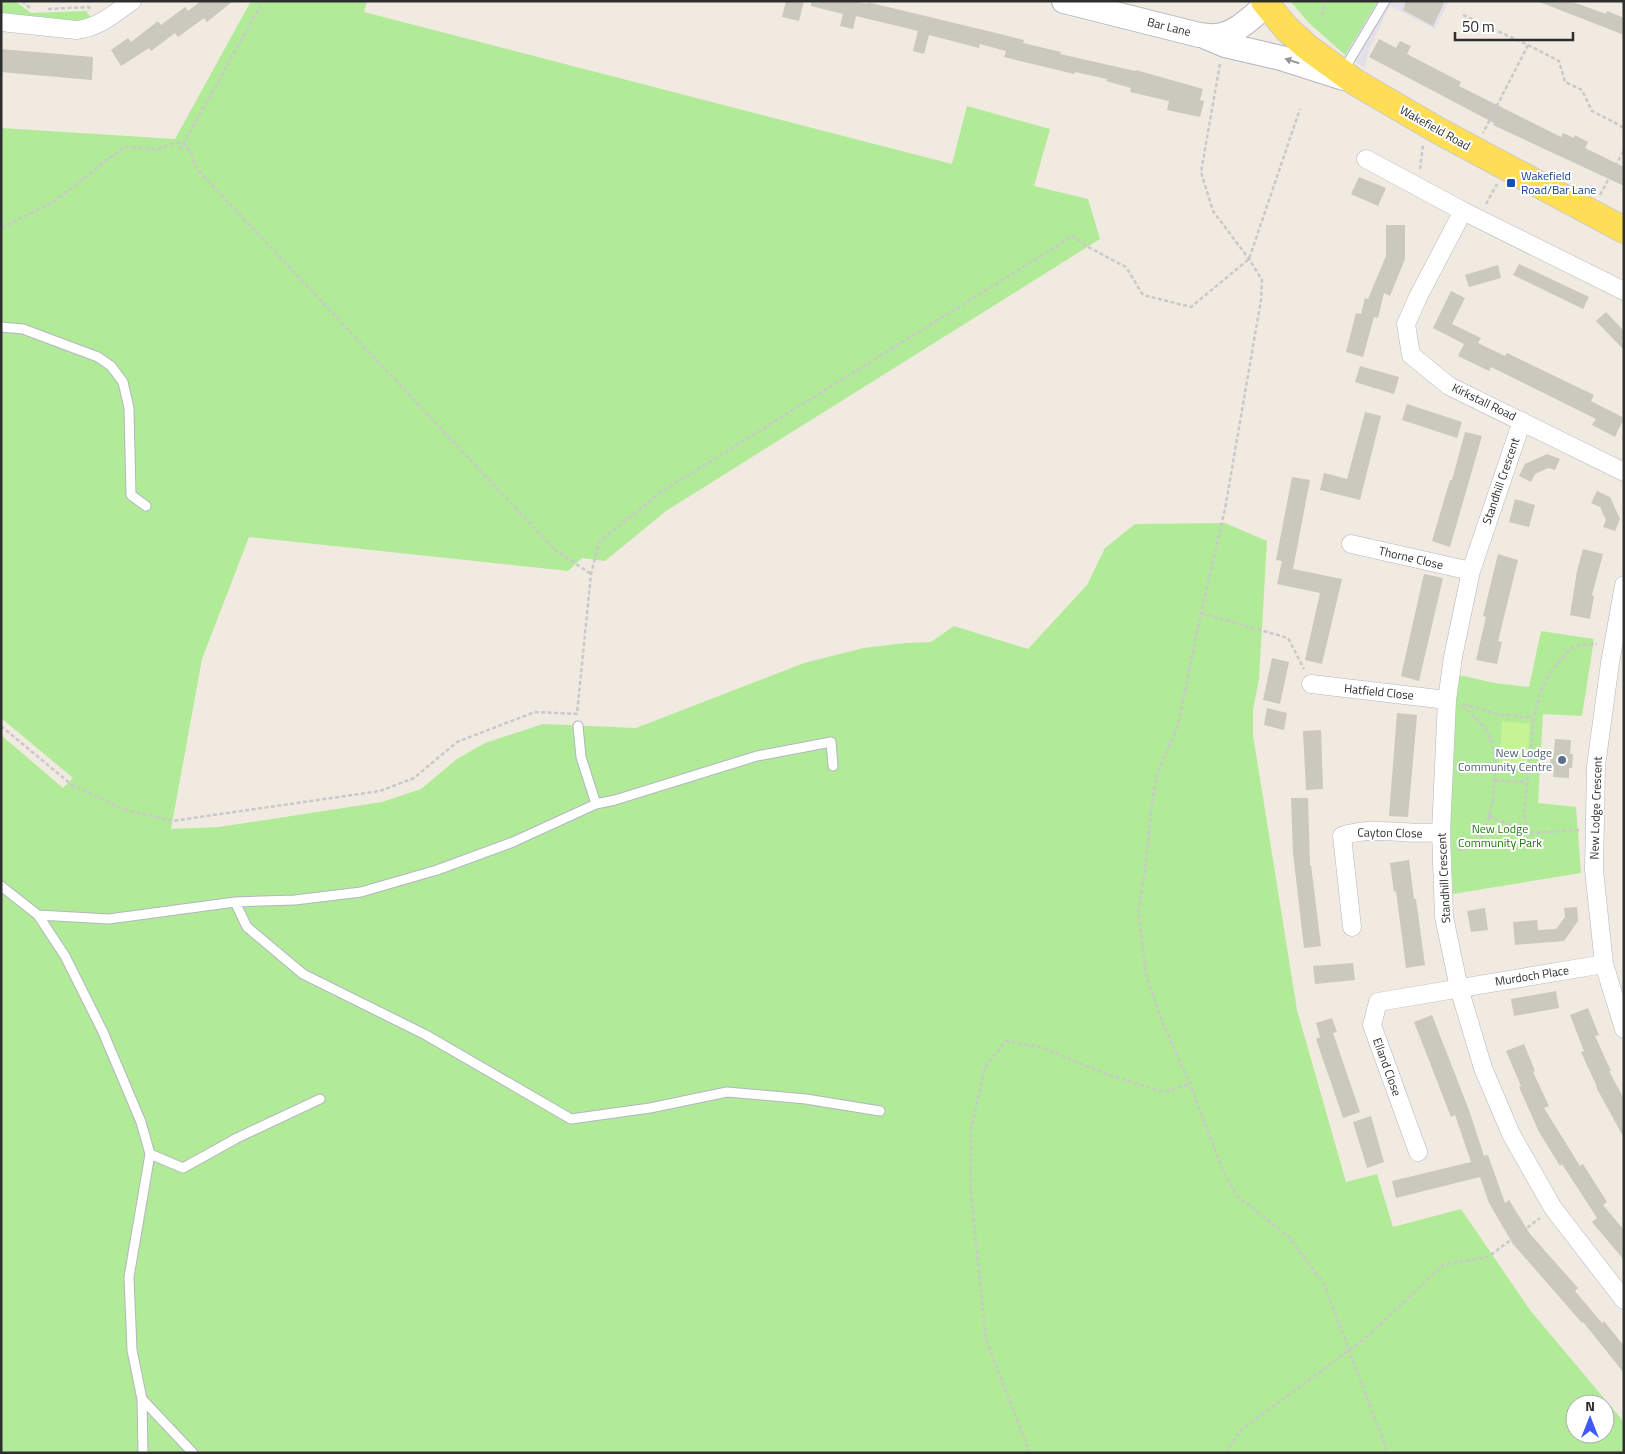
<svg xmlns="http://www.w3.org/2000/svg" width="1625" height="1454" viewBox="0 0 1625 1454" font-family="'Titillium Web',sans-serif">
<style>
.industrial{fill:#e3e0e9}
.green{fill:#b1eb98;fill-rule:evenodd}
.pitch{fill:#c6f393}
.building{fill:#cbc8be}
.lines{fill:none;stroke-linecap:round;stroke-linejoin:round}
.service-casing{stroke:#b3b5c2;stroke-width:11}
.minor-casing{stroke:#b3b5c2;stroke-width:19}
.secondary-casing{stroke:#b3b5c2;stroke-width:26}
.primary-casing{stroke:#c9c9c9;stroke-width:28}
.path{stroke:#c9c9c9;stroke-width:2.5;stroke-dasharray:4 2.5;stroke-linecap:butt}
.service{stroke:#fff;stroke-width:9}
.minor{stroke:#fff;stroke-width:18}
.secondary{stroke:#fff;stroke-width:24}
.primary{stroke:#ffde56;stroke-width:26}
.oneway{fill:#969696}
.transit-dot{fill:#1a4fb4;stroke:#fff;stroke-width:2}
.service-dot{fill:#5c6f8a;stroke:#fff;stroke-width:2}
.labels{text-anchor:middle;stroke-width:4;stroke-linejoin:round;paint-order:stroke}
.street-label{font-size:12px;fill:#2e2e2e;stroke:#fff}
.transit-label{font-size:12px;fill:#164399;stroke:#fff;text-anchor:start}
.service-label{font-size:12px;fill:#4e5e75;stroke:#fff;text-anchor:end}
.park-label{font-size:12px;fill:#247514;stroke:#fff}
</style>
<rect width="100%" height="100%" fill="#f0eae0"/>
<path class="industrial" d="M1378 1H1449L1435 29 1390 6 1370 47 1365 68 1345 55Z"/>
<path class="green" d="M1 1H15L31 13 86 11 92 19 83 22 1 14Z
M251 1H367L364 12 952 164 967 106 1050 129 1034 186 1088 199 1100 239 666 511 605 561 582 558 568 571 249 537 202 659 171 829 219 827 382 802 421 789 457 759 485 743 543 724 636 728 804 663 864 648 905 643 931 642 954 626 1028 649 1087 585 1105 548 1135 524 1225 523 1267 541 1259 679 1253 710V735L1297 1010 1346 1182 1377 1174 1393 1227 1461 1209 1530 1310 1624 1422V1453H2L1 735 63 788 73 778 1 718V128L175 139ZM1575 1404H1605V1434H1575Z
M1290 1H1378L1345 55 1309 23Z
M1541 631 1594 639 1582 716 1543 714 1538 803 1576 807 1581 873 1453 894C1449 821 1449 747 1459 675L1495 683 1529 687Z"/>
<path class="pitch" d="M1502 721 1530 724 1527 769 1499 767Z"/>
<path class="building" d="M201 1H233L207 22 204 18 178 37 175 33 151 51 149 48 121 66 111 50 128 38 131 42 158 21 161 25 185 7 188 11Z
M786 1H804L799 21 782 17Z
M811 1H856L867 4V2L996 33 1024 40 1023 43 1061 52 1060 54 1135 71 1136 70 1203 89 1200 100 1204 101 1200 117 1167 110 1169 101 1130 92 1131 88 1106 81 1107 79 1075 72 1074 74 1004 57 1006 51 980 44 979 48 929 35 924 54 913 51 918 31 856 16 853 29 840 26 843 14 811 6Z
M1406 1H1445L1433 26 1403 10Z
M1537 1H1570L1606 14 1607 11 1624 18V35Z
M1379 39 1396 48 1400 41 1411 46 1407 54 1461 82 1459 86 1561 137 1563 133 1574 138 1575 135 1588 142 1585 148 1624 167V186L1493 125 1494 123 1369 57Z
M1 49 93 57 92 80 1 72Z
M1359 177 1386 188 1378 206 1351 194Z
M1386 225H1405V259L1390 296 1384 293 1378 318 1374 317 1363 357 1346 352 1356 313 1361 314 1365 298 1368 299 1386 256Z
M1519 264 1589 297 1583 309 1513 275Z
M1498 265 1501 278 1469 287 1465 275Z
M1451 291 1465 298 1452 324 1481 338 1478 343 1505 356 1507 353 1594 395 1591 401 1624 418 1615 437 1592 425 1596 419 1491 367 1489 371 1458 356 1464 344 1433 328Z
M1606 312 1624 331V350L1596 321Z
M1360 366 1399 377 1394 394 1355 382Z
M1407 404 1462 422 1457 438 1402 420Z
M1365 412 1381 416 1360 500 1320 490 1324 473 1347 479Z
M1465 432 1482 436 1450 547 1432 541 1450 480H1452Z
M1547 454 1560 459 1555 470 1548 468 1535 474 1531 482 1519 476 1525 464Z
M1292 477 1310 480 1293 569 1342 579 1322 664 1305 660 1320 593 1277 584 1282 561 1276 560Z
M1597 491 1610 497 1620 519 1615 531 1603 527 1606 520 1600 507 1591 503Z
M1515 499 1535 505 1529 527 1509 522Z
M1583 549 1603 554 1592 595 1594 596 1590 619 1570 615 1577 571Z
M1498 554 1518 560 1498 641 1502 642 1497 664 1476 660 1486 617 1483 616Z
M1424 574 1443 578 1419 681 1401 676Z
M1272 658 1289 662 1280 704 1263 700Z
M1267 708 1287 713 1284 730 1264 725Z
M1397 713 1417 715 1408 817 1389 816Z
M1321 730 1323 789 1306 790 1303 731Z
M1555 739 1571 740 1570 754H1573L1572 768H1569V778L1553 777 1554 767H1550L1551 753H1554Z
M1291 798H1308L1310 865H1311L1321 946 1304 948 1293 853Z
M1409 860 1414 899H1416L1425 965 1406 968 1396 891 1394 892 1390 863Z
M1577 907 1578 921 1564 941 1515 945 1513 922 1537 920 1538 930 1556 929 1565 917 1564 908Z
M1485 908 1488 930 1471 932 1467 911Z
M1353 963 1355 980 1315 984 1313 966Z
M1556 991 1559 1008 1514 1016 1511 999Z
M1588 1008 1599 1035 1595 1036 1611 1071H1609L1624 1099V1138L1596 1087H1597L1581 1052 1584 1051 1570 1015Z
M1432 1015 1469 1110 1484 1156 1488 1155 1505 1203 1509 1200 1530 1234 1578 1288 1575 1291 1602 1323 1604 1321 1624 1346V1373L1583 1322 1582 1323 1513 1244 1489 1203 1480 1177 1396 1198 1392 1181 1471 1162 1455 1115 1451 1117 1414 1022Z
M1332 1018 1337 1032 1333 1033 1360 1112 1343 1118 1316 1039 1320 1037 1316 1023Z
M1524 1044 1535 1071 1533 1072 1549 1106 1544 1108 1580 1166 1583 1164 1607 1202 1603 1205 1624 1230V1260L1592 1222 1597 1218 1562 1164 1560 1166 1539 1132 1519 1087 1521 1086 1506 1051Z
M1371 1116 1384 1162 1367 1168 1353 1122Z"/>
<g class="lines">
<g class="service-casing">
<path id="service" d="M1343 71 1385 1
M1 327 23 329 98 357 111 366 123 382 129 408 131 495 146 506
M578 726 581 757 596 804
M1 886 38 915 109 919 235 902 295 900 361 892 437 870 513 842 596 804 615 800 757 756 831 742 833 766
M235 902 247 927 303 974 426 1035 571 1119 650 1108 727 1092 806 1099 880 1111
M38 915 65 956 103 1032 141 1122 150 1154 129 1277 132 1350 142 1399 193 1453
M150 1154 183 1168 237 1138 320 1099
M142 1399 143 1453"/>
</g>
<g class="minor-casing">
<path id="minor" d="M1 22 76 30C98 28 114 14 132 1
M1366 159 1463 211 1624 291
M1463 211 1418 297 1406 324 1411 355 1449 386 1624 472
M1522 421 1471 571 1453 657 1447 700 1441 832 1444 917 1459 988 1483 1068 1511 1134 1553 1208 1624 1300
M1351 544 1471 571
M1624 585 1610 663 1596 766 1594 870 1604 964 1624 1029
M1311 684 1447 700
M1352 927 1342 836C1373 825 1408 836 1441 832
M1418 1152 1372 1025 1378 1002 1604 964"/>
</g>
<g class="secondary-casing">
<path id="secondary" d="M1064 1 1199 35C1205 35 1210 37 1215 36 1235 35 1252 17 1266 5
M1206 37 1225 45 1281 58 1344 78"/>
</g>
<g class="primary-casing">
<path id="primary" d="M1264 1 1286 28 1307 47 1355 82 1439 131 1624 230"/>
</g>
<path class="path" d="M22 1 30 8
M48 9 89 7 90 10
M1463 15 1528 45 1483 133
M1322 16 1326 1
M1528 45 1559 61 1565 82 1582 90 1592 111 1621 126 1624 130
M1220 64 1201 172 1213 211 1249 259 1262 280 1261 300 1225 509 1201 613 1178 725 1157 774 1152 803 1145 871 1138 911 1146 974 1161 1019 1190 1084 1223 1171 1237 1196 1288 1236 1324 1284 1388 1453
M180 150 263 1
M1420 169 1423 145
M1600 195 1624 150
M1486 204 1497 184
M1 228 52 203 124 147 158 149 174 143H183L190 151 197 169 555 550 591 574
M1201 613 1288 638 1304 669
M1463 704 1501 715 1533 717
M1 726 72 785 123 809 172 821 380 791 414 778 457 742 535 712 577 714 591 574 599 542 661 492 1073 236 1088 247 1126 267 1143 295 1191 307 1249 259 1300 109
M1494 780 1527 782
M1489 816 1528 833
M1579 830 1528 833 1524 813 1534 717 1541 690 1552 670 1570 649 1580 645 1597 644
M1458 850C1467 850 1476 846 1481 838 1492 819 1499 767 1493 746 1489 730 1476 717 1463 707
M1030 1453 986 1340 971 1195V1129L985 1067 1006 1041 1041 1047 1106 1074 1163 1092 1190 1084
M1226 1453 1240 1431 1368 1336 1443 1265 1488 1257 1540 1218"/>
<use href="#service" class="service"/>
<use href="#minor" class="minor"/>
<use href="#secondary" class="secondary"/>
<use href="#primary" class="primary"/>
</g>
<defs><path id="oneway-solid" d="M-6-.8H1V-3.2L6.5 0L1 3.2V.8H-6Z" transform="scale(1.25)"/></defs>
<use class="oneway" href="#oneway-solid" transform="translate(1292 61) rotate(-163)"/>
<rect class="transit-dot" x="1506" y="178" width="10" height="10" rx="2.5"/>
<circle class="service-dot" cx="1562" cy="760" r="5"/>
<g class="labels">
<g class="street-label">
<text transform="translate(1169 27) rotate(14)" y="4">Bar Lane</text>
<text transform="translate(1435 128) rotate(29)" y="4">Wakefield Road</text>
<text transform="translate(1484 402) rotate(26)" y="4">Kirkstall Road</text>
<text transform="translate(1501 481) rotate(-71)" y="4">Standhill Crescent</text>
<text transform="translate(1411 558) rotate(13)" y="4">Thorne Close</text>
<text transform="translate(1379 692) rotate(6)" y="4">Hatfield Close</text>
<text transform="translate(1596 808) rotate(-88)" y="4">New Lodge Crescent</text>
<text transform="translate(1390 833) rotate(1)" y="4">Cayton Close</text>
<text transform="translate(1444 878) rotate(-93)" y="4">Standhill Crescent</text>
<text transform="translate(1532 976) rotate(-9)" y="4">Murdoch Place</text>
<text transform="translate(1387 1067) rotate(70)" y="4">Elland Close</text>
</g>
<g class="transit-label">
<text x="1521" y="180">Wakefield<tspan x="1521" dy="14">Road/Bar Lane</tspan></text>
</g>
<g class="service-label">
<text x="1552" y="757">New Lodge<tspan x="1552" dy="14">Community Centre</tspan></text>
</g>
<g class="park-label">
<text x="1500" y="833">New Lodge<tspan x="1500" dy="14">Community Park</tspan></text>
</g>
</g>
<rect width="1625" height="1454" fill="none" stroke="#2e2e2e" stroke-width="5"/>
<g transform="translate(1590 1419)"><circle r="24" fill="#ffffff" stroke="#ababab"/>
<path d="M0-4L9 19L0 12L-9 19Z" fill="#3e5aff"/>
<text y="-8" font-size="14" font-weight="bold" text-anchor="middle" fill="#2e2e2e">N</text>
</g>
<path d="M1455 32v8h118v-8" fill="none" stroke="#2e2e2e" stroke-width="2.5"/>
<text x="1462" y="32" font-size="15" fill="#2e2e2e" stroke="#ffffff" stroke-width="4" paint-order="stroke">50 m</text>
</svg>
